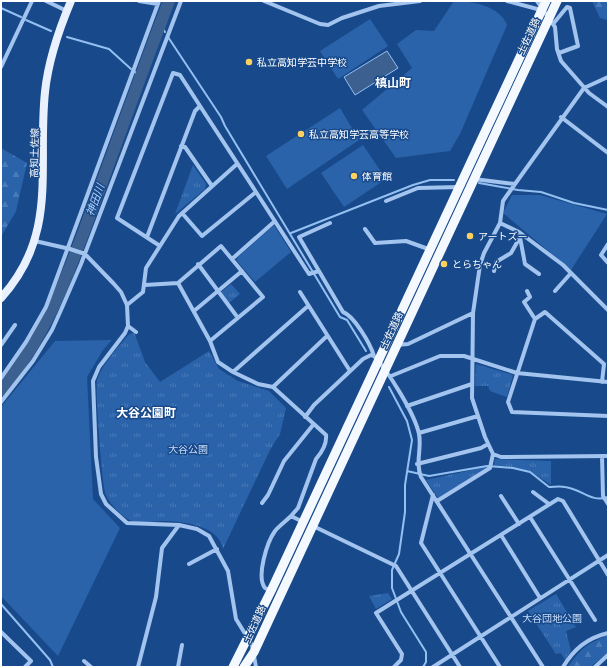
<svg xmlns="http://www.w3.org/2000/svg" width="609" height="668" viewBox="0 0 609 668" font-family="'Source Sans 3','Noto Sans JP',sans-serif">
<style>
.green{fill:#2a63aa}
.forest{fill:url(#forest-firs)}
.park{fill:url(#park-tufts)}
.water{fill:#3c6090;stroke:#94bff1}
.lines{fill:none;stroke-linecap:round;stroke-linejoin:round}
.stream{stroke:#94bff1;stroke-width:2}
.river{stroke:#3c6090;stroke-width:12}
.minor{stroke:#a2c4ee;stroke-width:4}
.primary{stroke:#e9f1ff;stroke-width:8}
.trunk{stroke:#f4f8ff;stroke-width:9}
.poi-dot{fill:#ffd15f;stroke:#184a8b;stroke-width:1.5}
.labels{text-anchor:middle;stroke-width:3;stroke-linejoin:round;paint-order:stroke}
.street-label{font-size:10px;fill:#fff;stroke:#184a8b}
.poi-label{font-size:10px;fill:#fff;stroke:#184a8b;text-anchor:start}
.park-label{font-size:10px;fill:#c8defa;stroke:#184a8b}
.water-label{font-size:11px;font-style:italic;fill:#aecef6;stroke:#184a8b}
.quarter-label{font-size:12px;font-weight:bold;fill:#fff;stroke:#184a8b}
</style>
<defs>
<pattern id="forest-firs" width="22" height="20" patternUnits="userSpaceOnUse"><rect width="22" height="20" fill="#2a63aa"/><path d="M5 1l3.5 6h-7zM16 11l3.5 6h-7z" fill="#4a7ab7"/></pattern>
<pattern id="park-tufts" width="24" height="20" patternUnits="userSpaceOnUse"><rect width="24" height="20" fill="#2a63aa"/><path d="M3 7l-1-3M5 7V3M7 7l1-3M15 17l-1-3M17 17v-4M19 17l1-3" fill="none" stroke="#4a7ab7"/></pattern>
</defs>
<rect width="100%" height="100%" fill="#184a8b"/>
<path class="green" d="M454 1C472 1 500 6 507 25L460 134 450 151 396 158 362 110 412 68 397 44 416 30 434 31Z
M370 19 388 46 338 79 320 51Z
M340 108 359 140 287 189 266 156Z
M363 145 386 179 344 207 321 173Z
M512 195H540L607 214 571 270 503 213Z
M274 225 291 252 255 282 237 261V258Z
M112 340 103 350 87 377 93 499 120 528 58 656 1 596V407L55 341Z"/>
<path class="forest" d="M592 1H608V20L600 18Z
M1 148 27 163 16 211 1 237Z
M608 635V653L590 667H568C581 648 587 644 608 635Z"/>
<path class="park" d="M193 165 206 184 205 189 175 214Z
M231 284 240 294 229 303 221 292Z
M134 332 145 362 160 382 209 351 219 369 238 381 269 391 286 408 280 434 270 450 223 549C219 525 182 521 162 521 152 521 135 525 126 518 119 513 110 504 106 495 102 487 95 389 97 380 103 363 117 349 128 335Z
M476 364 513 375 507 397 490 391 488 386H475Z
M495 459 551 461V485C529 470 522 466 494 466Z
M486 467 487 468 438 498 426 480Z
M388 593 392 599 376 609 369 596Z
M556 594 576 627 566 631 571 651 565 660 561 653 556 654 528 611Z"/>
<path class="water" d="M387 51 398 68 355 95 344 77Z"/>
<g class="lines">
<path class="stream" d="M1 8 21 17
M26 20 51 31
M160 24 165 32
M67 37 109 49 131 69
M168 37 221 117 225 126 340 317 347 320 366 351
M134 71 140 77
M479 183 518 190 541 192 574 203 608 210
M291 233 413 185 430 180H454
M389 387 407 421 412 440 405 485V512L399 554 392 570V588L401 612 426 652V662L423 667
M407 471 429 476 487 466 513 468 530 472 549 487C554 487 560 486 565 487 582 489 591 503 608 497
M1 604 50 660 53 667"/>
<path class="river" d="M1 390C45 338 68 275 91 212 117 142 142 71 169 1"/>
<path class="minor" d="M46 1 67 11
M139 1 158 4
M264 1 320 24 328 25 342 18 379 6 420 1
M507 1 541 10
M537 1 555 27 557 49 561 61 589 93 608 107
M553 24 567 7 570 8 578 46 559 53
M1 67 32 1
M608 77 584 88 515 184 503 201 500 223 484 253 480 265 473 313 472 398 485 437 493 454 501 457 608 456
M561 117 608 153
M181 146 185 147 212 186
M474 179 515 184
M256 192 309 274 319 271
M386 201 418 188 460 187
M182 213 202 236 256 192 200 106
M330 223 299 237 343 312C354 316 370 343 374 356
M500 223 519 232 563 265 608 310
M365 229 375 243 406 241 431 250
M519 232 525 264 539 274
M147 237 195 111 200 106 180 75 173 73 117 218 160 246
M35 241 70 249 85 254 114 284 121 292 127 305 128 326 125 333 99 367 93 381 96 457 101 494 106 504 127 523 179 525 197 529 209 536 228 571 236 619 252 645 256 667
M608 244 601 255 608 263
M232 259 275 221
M198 264 238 318
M494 271 496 262 511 253 519 239
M178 283 210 341 218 362 233 372 258 384 273 387 326 435C327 444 322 452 316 459L298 508 291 516 303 522
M145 285 178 283 221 246 263 297 210 341
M527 291 530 297 524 302 535 319
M555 291 571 273
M300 292 350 371
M127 305 143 292 146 268 179 216 237 164
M194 311 242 271
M128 326 136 332
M1 345 15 325
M396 345 408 344 473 313
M233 372 308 306
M391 376 440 356H464L517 373 608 382
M1 378 26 342 46 307 159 1
M602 382 604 364 545 312 535 319 508 402 512 412 608 416
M273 387 327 336
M1 402 33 361 52 330 61 310 81 264 181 1
M407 406 472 384
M305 417 314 405 363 359 371 355 374 356C388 371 415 414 419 434 422 449 415 462 421 477L543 667
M419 433 478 416
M602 456 603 496 608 504
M417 464 481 448 488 444
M533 492 549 504
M433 495 421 543 500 667
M501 496 519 524
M437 501 490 468 493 454
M262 503 268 495 284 461 313 425
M530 517 595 620
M313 526 396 566 460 667
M501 535 540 598
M189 564 217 549
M271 591 265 588C256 577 267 542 275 531 279 526 286 521 291 516
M1 632 31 661 25 667
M84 661 91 667
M138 667 156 597 162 548 179 525
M178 667 182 645
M394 667 401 660 402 654 376 613 558 499 563 501 608 575
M433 667 608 555
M563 667C574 649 587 638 608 633
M595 667 608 655"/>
<path class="primary" d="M1 298C59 234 37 168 45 92 48 63 60 27 71 1"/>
<path class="trunk" d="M233 667 271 591 546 1
M244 667 254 652 557 1"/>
</g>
<g class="poi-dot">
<circle cx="249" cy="62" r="4"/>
<circle cx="301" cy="134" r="4"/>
<circle cx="354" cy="176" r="4"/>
<circle cx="470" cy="236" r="4"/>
<circle cx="444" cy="264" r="4"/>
</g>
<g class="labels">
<g class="street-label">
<text transform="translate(528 36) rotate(-65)" y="4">土佐道路</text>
<text transform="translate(34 153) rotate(-89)" y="4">高知土佐線</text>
<text transform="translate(391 330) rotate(-65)" y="4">土佐道路</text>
<text transform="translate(254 624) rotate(-66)" y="4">土佐道路</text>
</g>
<g class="poi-label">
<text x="257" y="66">私立高知学芸中学校</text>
<text x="309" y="138">私立高知学芸高等学校</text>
<text x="362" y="180">体育館</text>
<text x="478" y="240">アートズー</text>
<text x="452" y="268">とらちゃん</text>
</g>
<g class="park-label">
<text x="188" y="453">大谷公園</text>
<text x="552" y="622">大谷団地公園</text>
</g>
<g class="water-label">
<text transform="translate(95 200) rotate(-70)" y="4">神田川</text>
</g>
<g class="quarter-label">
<text x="393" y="87">槙山町</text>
<text x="146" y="417">大谷公園町</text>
</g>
</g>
<rect width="609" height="668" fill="none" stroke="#ffffff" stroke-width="4"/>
</svg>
